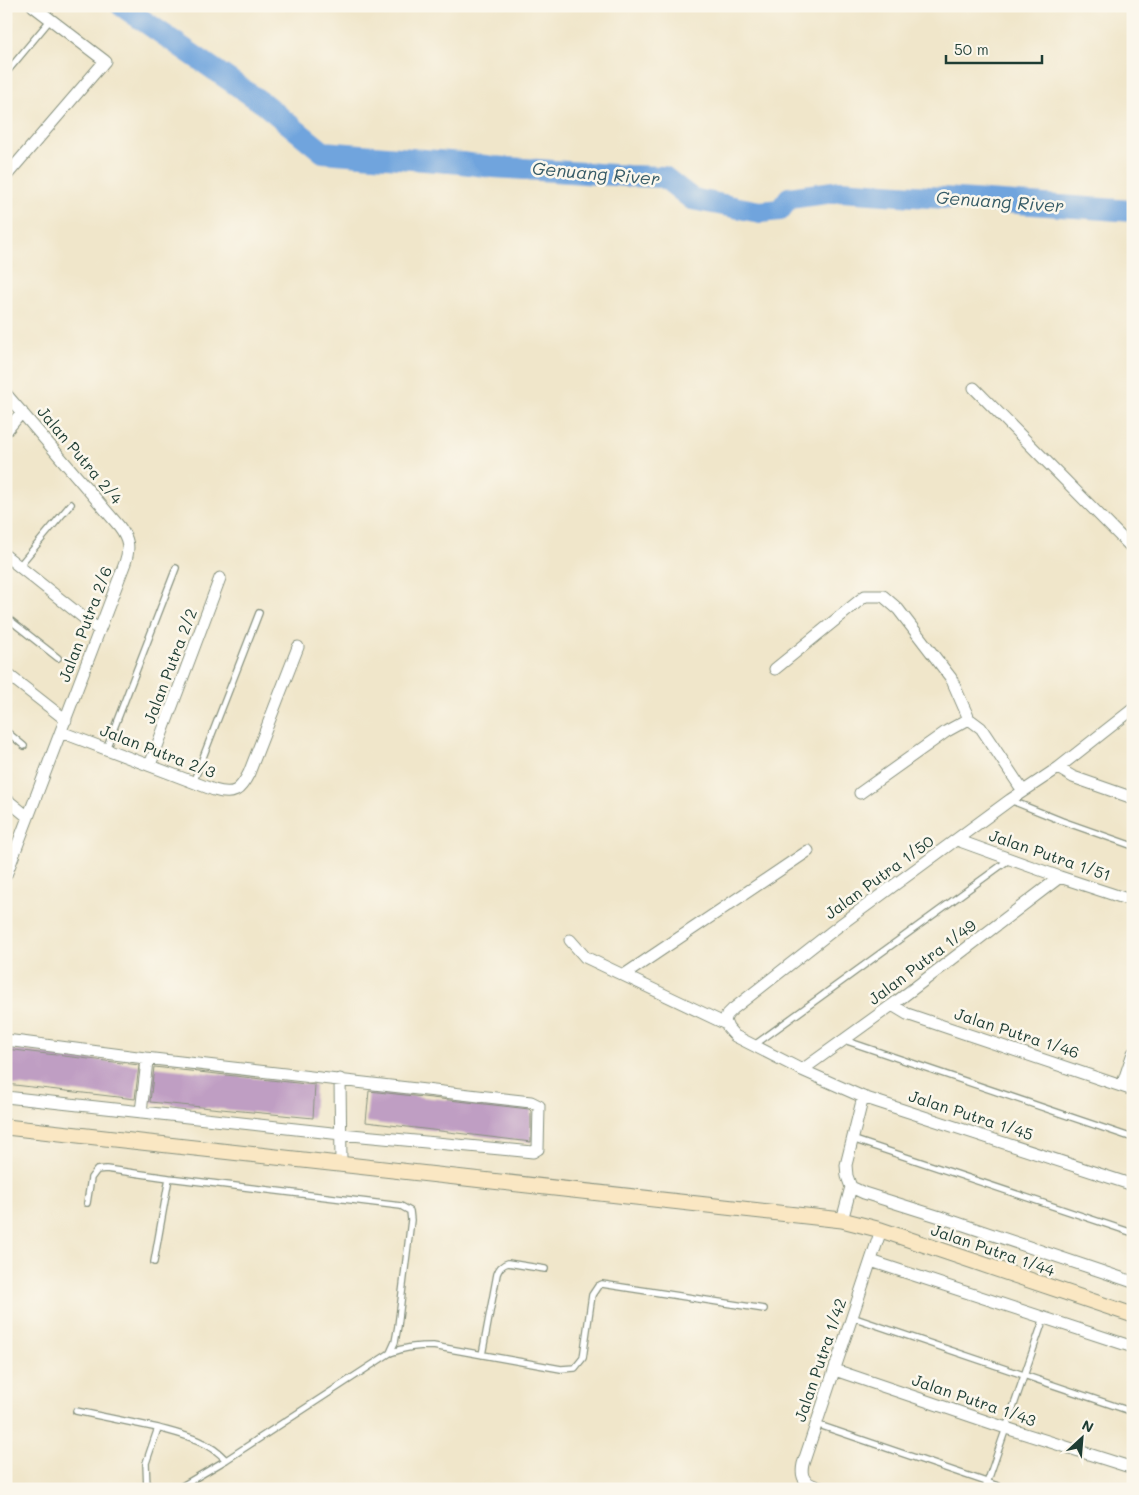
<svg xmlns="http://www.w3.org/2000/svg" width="1139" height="1495" viewBox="0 0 1139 1495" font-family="Mali,sans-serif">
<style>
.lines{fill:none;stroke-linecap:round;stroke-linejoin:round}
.river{stroke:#70a4dd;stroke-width:22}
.building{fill:#bf9ec3}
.lane-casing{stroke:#88927f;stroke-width:8}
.street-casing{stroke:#88927f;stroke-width:13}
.secondary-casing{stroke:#88927f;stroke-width:17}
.lane{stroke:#fff;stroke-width:5.5}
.street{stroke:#fff;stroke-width:11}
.secondary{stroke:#fae7c3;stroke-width:15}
.labels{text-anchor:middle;stroke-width:5;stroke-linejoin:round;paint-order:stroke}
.street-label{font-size:16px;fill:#1f3d34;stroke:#fbf7ec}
.water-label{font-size:18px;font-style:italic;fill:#375c67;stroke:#fbf7ec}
</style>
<rect width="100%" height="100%" fill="#fbf7ec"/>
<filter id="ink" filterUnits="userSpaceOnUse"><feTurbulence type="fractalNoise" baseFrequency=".02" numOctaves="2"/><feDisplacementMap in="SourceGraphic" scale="10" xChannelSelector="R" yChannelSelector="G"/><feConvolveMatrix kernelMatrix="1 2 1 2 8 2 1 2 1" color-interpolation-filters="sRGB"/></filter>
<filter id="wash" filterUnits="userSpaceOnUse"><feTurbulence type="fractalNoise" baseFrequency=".0096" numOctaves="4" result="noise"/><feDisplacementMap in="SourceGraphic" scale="20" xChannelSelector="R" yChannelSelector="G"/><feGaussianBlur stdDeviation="1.12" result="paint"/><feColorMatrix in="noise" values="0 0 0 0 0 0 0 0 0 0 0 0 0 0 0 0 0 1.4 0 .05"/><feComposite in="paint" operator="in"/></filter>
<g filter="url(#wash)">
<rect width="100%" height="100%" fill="#f0e6ca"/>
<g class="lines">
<path class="river" d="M122 6 264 104 323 152 462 163 493 167 628 176 664 177 692 199 760 212 780 210 789 198 841 191 1133 211"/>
</g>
<g id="blocks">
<path class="building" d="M6 1049 139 1065 135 1099 6 1084Z
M154 1067 315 1085 313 1118 150 1102Z
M369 1091 529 1109 531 1111V1142L366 1122Z"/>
</g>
</g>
<g filter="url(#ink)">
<use href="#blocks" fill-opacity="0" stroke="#88927f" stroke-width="1"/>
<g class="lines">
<g class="lane-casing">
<path id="lane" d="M6 73 51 19
M19 566 71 504
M6 617 58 658
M6 731 24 746
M106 749 176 568
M193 783 259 613
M1010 800 1062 821 1133 846
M844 1040 1133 1138
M753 1046 1010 859
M852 1139 1133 1233
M87 1203 91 1178 97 1170 106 1169 169 1178 401 1206 410 1211 411 1220 398 1326 395 1342 390 1353
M154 1262 169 1178
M852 1317 1133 1412
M482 1355 497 1274C499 1269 501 1265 508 1263L545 1269
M76 1411 158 1428
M816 1424 1007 1489
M147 1489 146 1463 158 1428C183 1435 208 1440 226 1460
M177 1489 226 1460 390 1353C405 1347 417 1346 433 1346L561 1369 575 1368 583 1358 592 1295 598 1286 602 1284 764 1309
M985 1489 1044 1318"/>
</g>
<g class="street-casing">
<path id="street" d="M6 176 105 61 33 6
M974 388 1133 549
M6 394 119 526C129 539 130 548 125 563L6 875
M6 431 22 412
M6 556 99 630
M775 669 865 596H883L898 609 951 678 969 719
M6 673 66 720
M1133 709 1058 768 1010 800 840 925 733 1009 727 1015 725 1021 728 1028 735 1036 802 1070 863 1097 1133 1185
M61 732 214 790C234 796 240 791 249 773L298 647
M150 765 220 578
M1058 768 1073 777 1133 798
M860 793 947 731 969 719 981 728 1023 791
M6 799 28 817
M957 840 1060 877 1133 901
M570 940 585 957 726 1024
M624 975 808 851
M892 1005 907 1014 1133 1090
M6 1040 145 1058 147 1061 141 1112
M802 1070 892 1005 1060 877
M340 1079 341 1164
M1122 1086 1133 1053
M6 1097 341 1134 533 1152 538 1149 539 1106 531 1102 145 1058
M851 1187 864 1193 940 1217 1133 1282
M842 1220 851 1187 847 1176 846 1165 863 1097
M871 1261 1133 1347
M835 1370 1006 1428 1133 1468
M823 1489C809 1484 799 1482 803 1464L881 1230"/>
</g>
<g class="secondary-casing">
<path id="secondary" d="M6 1127 842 1220 881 1230 1133 1315"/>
</g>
<use href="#lane" class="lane"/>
<use href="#street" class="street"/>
<use href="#secondary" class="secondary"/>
</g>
</g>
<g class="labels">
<g class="street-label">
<text transform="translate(80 455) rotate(50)" y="6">Jalan Putra 2/4</text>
<text transform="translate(85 624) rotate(-69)" y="6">Jalan Putra 2/6</text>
<text transform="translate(170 666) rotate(-69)" y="6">Jalan Putra 2/2</text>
<text transform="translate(158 751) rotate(21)" y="6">Jalan Putra 2/3</text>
<text transform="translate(1050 855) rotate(19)" y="6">Jalan Putra 1/51</text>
<text transform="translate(879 877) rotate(-36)" y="6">Jalan Putra 1/50</text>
<text transform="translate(922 962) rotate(-37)" y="6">Jalan Putra 1/49</text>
<text transform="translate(1017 1033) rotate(18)" y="6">Jalan Putra 1/46</text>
<text transform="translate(971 1115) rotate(18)" y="6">Jalan Putra 1/45</text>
<text transform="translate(993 1250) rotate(19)" y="6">Jalan Putra 1/44</text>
<text transform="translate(820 1360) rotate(-71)" y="6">Jalan Putra 1/42</text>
<text transform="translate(974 1400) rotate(19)" y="6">Jalan Putra 1/43</text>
</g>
<g class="water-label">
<text transform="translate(596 174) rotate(5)" y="6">Genuang River</text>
<text transform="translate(1000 202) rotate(4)" y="6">Genuang River</text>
</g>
</g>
<rect width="1139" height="1495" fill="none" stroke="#fbf7ec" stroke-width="25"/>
<g transform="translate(1082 1438) rotate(26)" stroke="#fbf7ec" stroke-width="4" paint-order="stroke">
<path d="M0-4L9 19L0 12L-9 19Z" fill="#1f3d34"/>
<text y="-8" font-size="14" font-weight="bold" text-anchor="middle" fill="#1f3d34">N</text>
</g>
<path d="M946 55v8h96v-8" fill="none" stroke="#1f3d34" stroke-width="2.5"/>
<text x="954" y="55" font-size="15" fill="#1f3d34" stroke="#fbf7ec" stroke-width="4" paint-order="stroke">50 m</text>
</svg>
